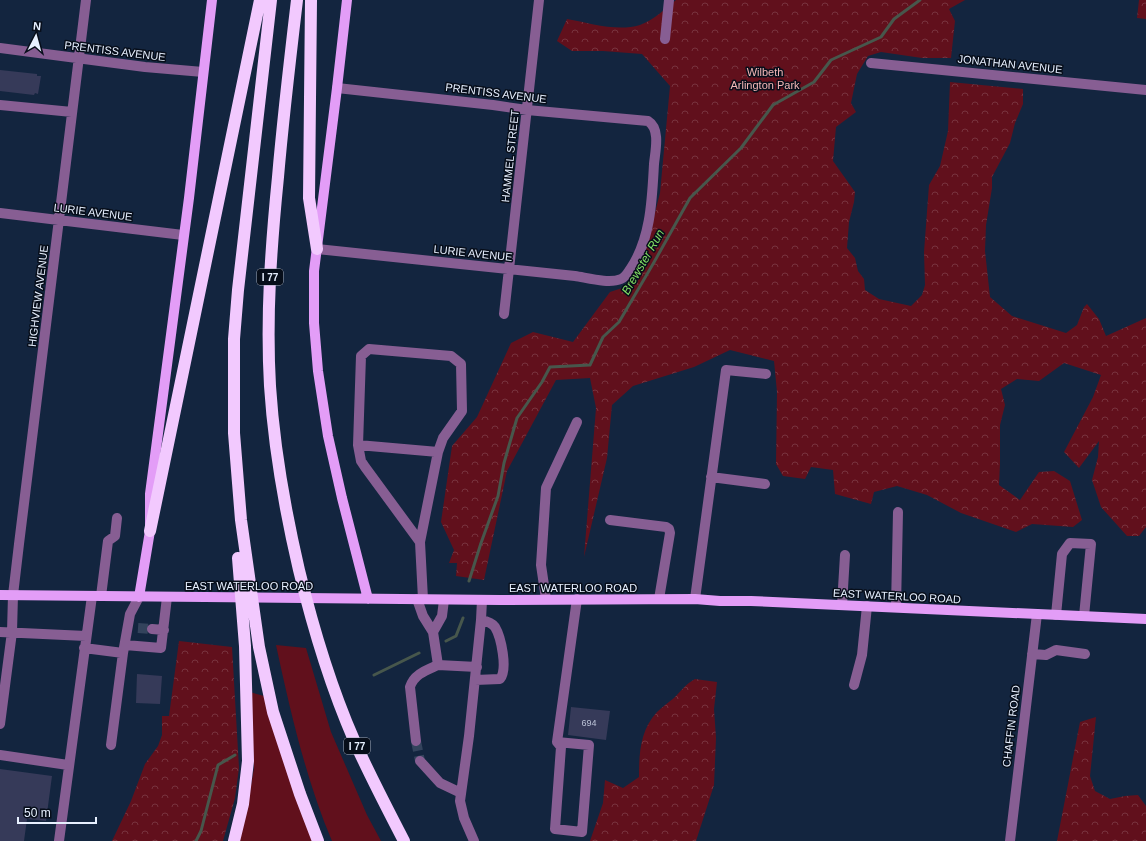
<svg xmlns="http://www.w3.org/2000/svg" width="1146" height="841" viewBox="0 0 1146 841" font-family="Helvetica,sans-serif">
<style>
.grass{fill:#61101c}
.forest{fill:url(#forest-crowns)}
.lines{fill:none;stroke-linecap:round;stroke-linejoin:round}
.stream{stroke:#47574c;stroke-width:3}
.building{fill:#363a59}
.minor-tunnel{stroke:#33435c;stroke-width:10;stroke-dasharray:10 5;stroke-linecap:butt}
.minor{stroke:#875e93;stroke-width:10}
.major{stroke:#e39df7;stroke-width:10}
.highway{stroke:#f2c9fe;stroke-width:12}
.labels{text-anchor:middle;stroke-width:3;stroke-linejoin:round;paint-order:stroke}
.number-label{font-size:9px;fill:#bbc2d6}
.shield{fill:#070e1a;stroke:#a4acba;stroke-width:1}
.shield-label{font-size:10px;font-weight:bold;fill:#e7f0ff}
.street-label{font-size:11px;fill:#e7f0ff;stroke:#070e1a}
.park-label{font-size:11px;fill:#f4b6b6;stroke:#070e1a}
.water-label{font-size:12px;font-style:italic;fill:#83de64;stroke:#070e1a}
</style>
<defs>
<pattern id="forest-crowns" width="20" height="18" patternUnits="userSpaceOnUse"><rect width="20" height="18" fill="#61101c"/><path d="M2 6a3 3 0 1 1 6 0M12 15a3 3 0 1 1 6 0" fill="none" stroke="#78333e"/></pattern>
</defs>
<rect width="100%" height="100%" fill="#13253f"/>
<path class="grass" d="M276 645 306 648 331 732 367 815 381 841H332C306 780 290 710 276 645Z
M250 692 264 696 314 841H239L248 803 254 768Z"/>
<path class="forest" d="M676 0H965L949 9 955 21 951 58H922L881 52 868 56 857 74 851 103 856 112 836 127 833 161 855 192 854 202 849 222 847 248 855 258 858 271 864 279 865 290 879 299 911 306 922 295 925 285 924 252 929 185 940 166 948 131 950 82 1023 89V104L1015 123 1010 143 992 177V188L986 225 985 251 990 297 1012 316 1066 333 1077 325 1084 307 1087 304 1099 319 1106 336 1146 318V527L1139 536H1127L1101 507 1092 480 1098 457 1099 441 1079 468 1064 452 1093 397 1101 375 1064 363 1039 381 1017 379 1001 389 1005 405 1000 425V464L999 485 1020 500 1039 472 1054 471 1070 481 1082 520 1073 527 1032 524 1016 532 961 513 927 495 897 486 874 492 871 504 835 494 833 470 811 467 805 479 783 476 776 464 777 392 774 361 730 350 694 367 633 386 612 405 607 458 584 557 596 408 590 378 556 380 507 471 484 580 456 576 457 563H449L454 550 441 522 452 446 477 417 511 343 533 332 573 342 610 292 637 283 660 193 670 86 642 54 603 51H572L557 41 567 19C590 23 617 32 640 25 654 20 665 9 676 0Z
M1139 0H1146V19L1137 18Z
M179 641 232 647 239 768 235 798 223 841H112L131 801 145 764 158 746 162 735V716H169Z
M695 679 717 682 714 709 716 738 714 785 696 841H590L603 803 605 780 623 788 639 777C639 754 640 730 657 712 662 707 668 703 674 698 681 691 686 684 695 679Z
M1096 717 1090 776 1095 791 1110 799 1125 796 1138 795 1146 806V841H1057L1080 722Z"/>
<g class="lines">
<path class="stream" d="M469 581 481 543 498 496 504 463 517 418 542 382 550 367 590 365 603 337 619 322 653 264 690 198 741 148 773 105 814 82 831 60 881 37 894 19 920 0
M446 641 456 636 463 618
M374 675 419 653
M196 841 201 831 218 765 235 755"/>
</g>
<path class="building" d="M0 70 37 74V76H41L38 94 35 93 34 95 0 91Z
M137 674 162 676 160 704 136 703Z
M571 707 610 711 606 740 568 735Z
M0 769 52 776 46 821 27 819 24 841H0Z"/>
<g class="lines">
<path class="minor-tunnel" d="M138 628 152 629
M416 741 420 761"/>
<path class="minor" d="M665 39 669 0
M0 48 145 67 203 72
M871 63 1146 90
M0 105 72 112
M0 213 183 235
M317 249 575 276C588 278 609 284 621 279 626 277 628 272 631 268 651 238 652 199 654 164 655 152 661 129 648 121L527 110 493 105 337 88
M504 314 539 0
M358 445 361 356 369 349 451 356 461 364 462 411 443 438 438 452
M711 477 765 484
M610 520 666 527 669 529 670 533 659 599
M420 542 365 467 361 461 358 445 438 452 420 542 423 599
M101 596 108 541 115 536 117 518
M417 599 423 616 433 632 442 616 444 600
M546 599 541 565 546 488 577 422
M695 599 726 370 766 374
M842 605 845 555
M896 607 898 512
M1056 615 1062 554 1070 543 1091 544 1084 616
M152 629 164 630
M0 632 86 636
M433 632 438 665 477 667
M125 645 161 648 167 597
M84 648 123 653 130 614 139 597
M1032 654 1046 655 1056 650 1085 654
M475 680 500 679C508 669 501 637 495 627 492 623 486 621 481 620
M854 685 862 655 867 606
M0 724 12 632 13 595 19 544 86 0
M416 741 410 687C414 674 427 670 438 665
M557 742 589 745 582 832 555 829 561 747 557 742 577 599
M111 745 123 653
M0 755 68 765
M420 761 440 783 461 793
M59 841 92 596
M474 841 464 818 460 801 469 736 481 620 482 600
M1010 841 1037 614"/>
<path class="major" d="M347 0 337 88 314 271V323L318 371 328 436 342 498 368 599
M0 595 500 600 695 599 720 601H751L1146 619
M139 597 150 531V494L189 198 212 0"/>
<path class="highway" d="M271 0 238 290 234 339V433L241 520 259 647 273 712 300 794 318 841
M297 0C290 59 283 118 278 177 271 247 266 316 270 386 274 448 285 510 299 570 313 628 330 685 354 740 369 774 387 808 404 841
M311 0 309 198 317 249
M150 531 260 0
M234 841 243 804 248 761 245 646 238 558"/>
</g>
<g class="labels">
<g class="number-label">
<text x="589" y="726">694</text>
</g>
<g class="shield">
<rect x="257" y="269" width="26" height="16" rx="3"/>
<rect x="344" y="738" width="26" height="16" rx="3"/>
</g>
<g class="shield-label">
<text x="270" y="281">I 77</text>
<text x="357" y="750">I 77</text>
</g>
<g class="street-label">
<text transform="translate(115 51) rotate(7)" y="4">PRENTISS AVENUE</text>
<text transform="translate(1010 64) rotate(6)" y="4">JONATHAN AVENUE</text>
<text transform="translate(496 93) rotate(7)" y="4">PRENTISS AVENUE</text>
<text transform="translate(510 156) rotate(-84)" y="4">HAMMEL STREET</text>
<text transform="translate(93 212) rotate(7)" y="4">LURIE AVENUE</text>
<text transform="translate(473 253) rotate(6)" y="4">LURIE AVENUE</text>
<text transform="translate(38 296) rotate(-83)" y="4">HIGHVIEW AVENUE</text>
<text x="249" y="590">EAST WATERLOO ROAD</text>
<text x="573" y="592">EAST WATERLOO ROAD</text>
<text transform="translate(897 596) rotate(3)" y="4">EAST WATERLOO ROAD</text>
<text transform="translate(1011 726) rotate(-83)" y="4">CHAFFIN ROAD</text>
</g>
<g class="park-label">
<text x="765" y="76">Wilbeth<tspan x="765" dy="13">Arlington Park</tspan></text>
</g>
<g class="water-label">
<text transform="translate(643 262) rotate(-60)" y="4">Brewster Run</text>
</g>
</g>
<g transform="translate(36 36) rotate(6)" stroke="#070e1a" stroke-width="3" paint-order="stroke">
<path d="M0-3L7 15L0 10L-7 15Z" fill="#e7f0ff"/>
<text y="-6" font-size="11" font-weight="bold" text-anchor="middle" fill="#e7f0ff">N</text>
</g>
<path d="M18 817v6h78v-6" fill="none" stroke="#e7f0ff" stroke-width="2"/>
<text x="24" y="817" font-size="12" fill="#e7f0ff" stroke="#070e1a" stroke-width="3" paint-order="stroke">50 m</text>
</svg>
